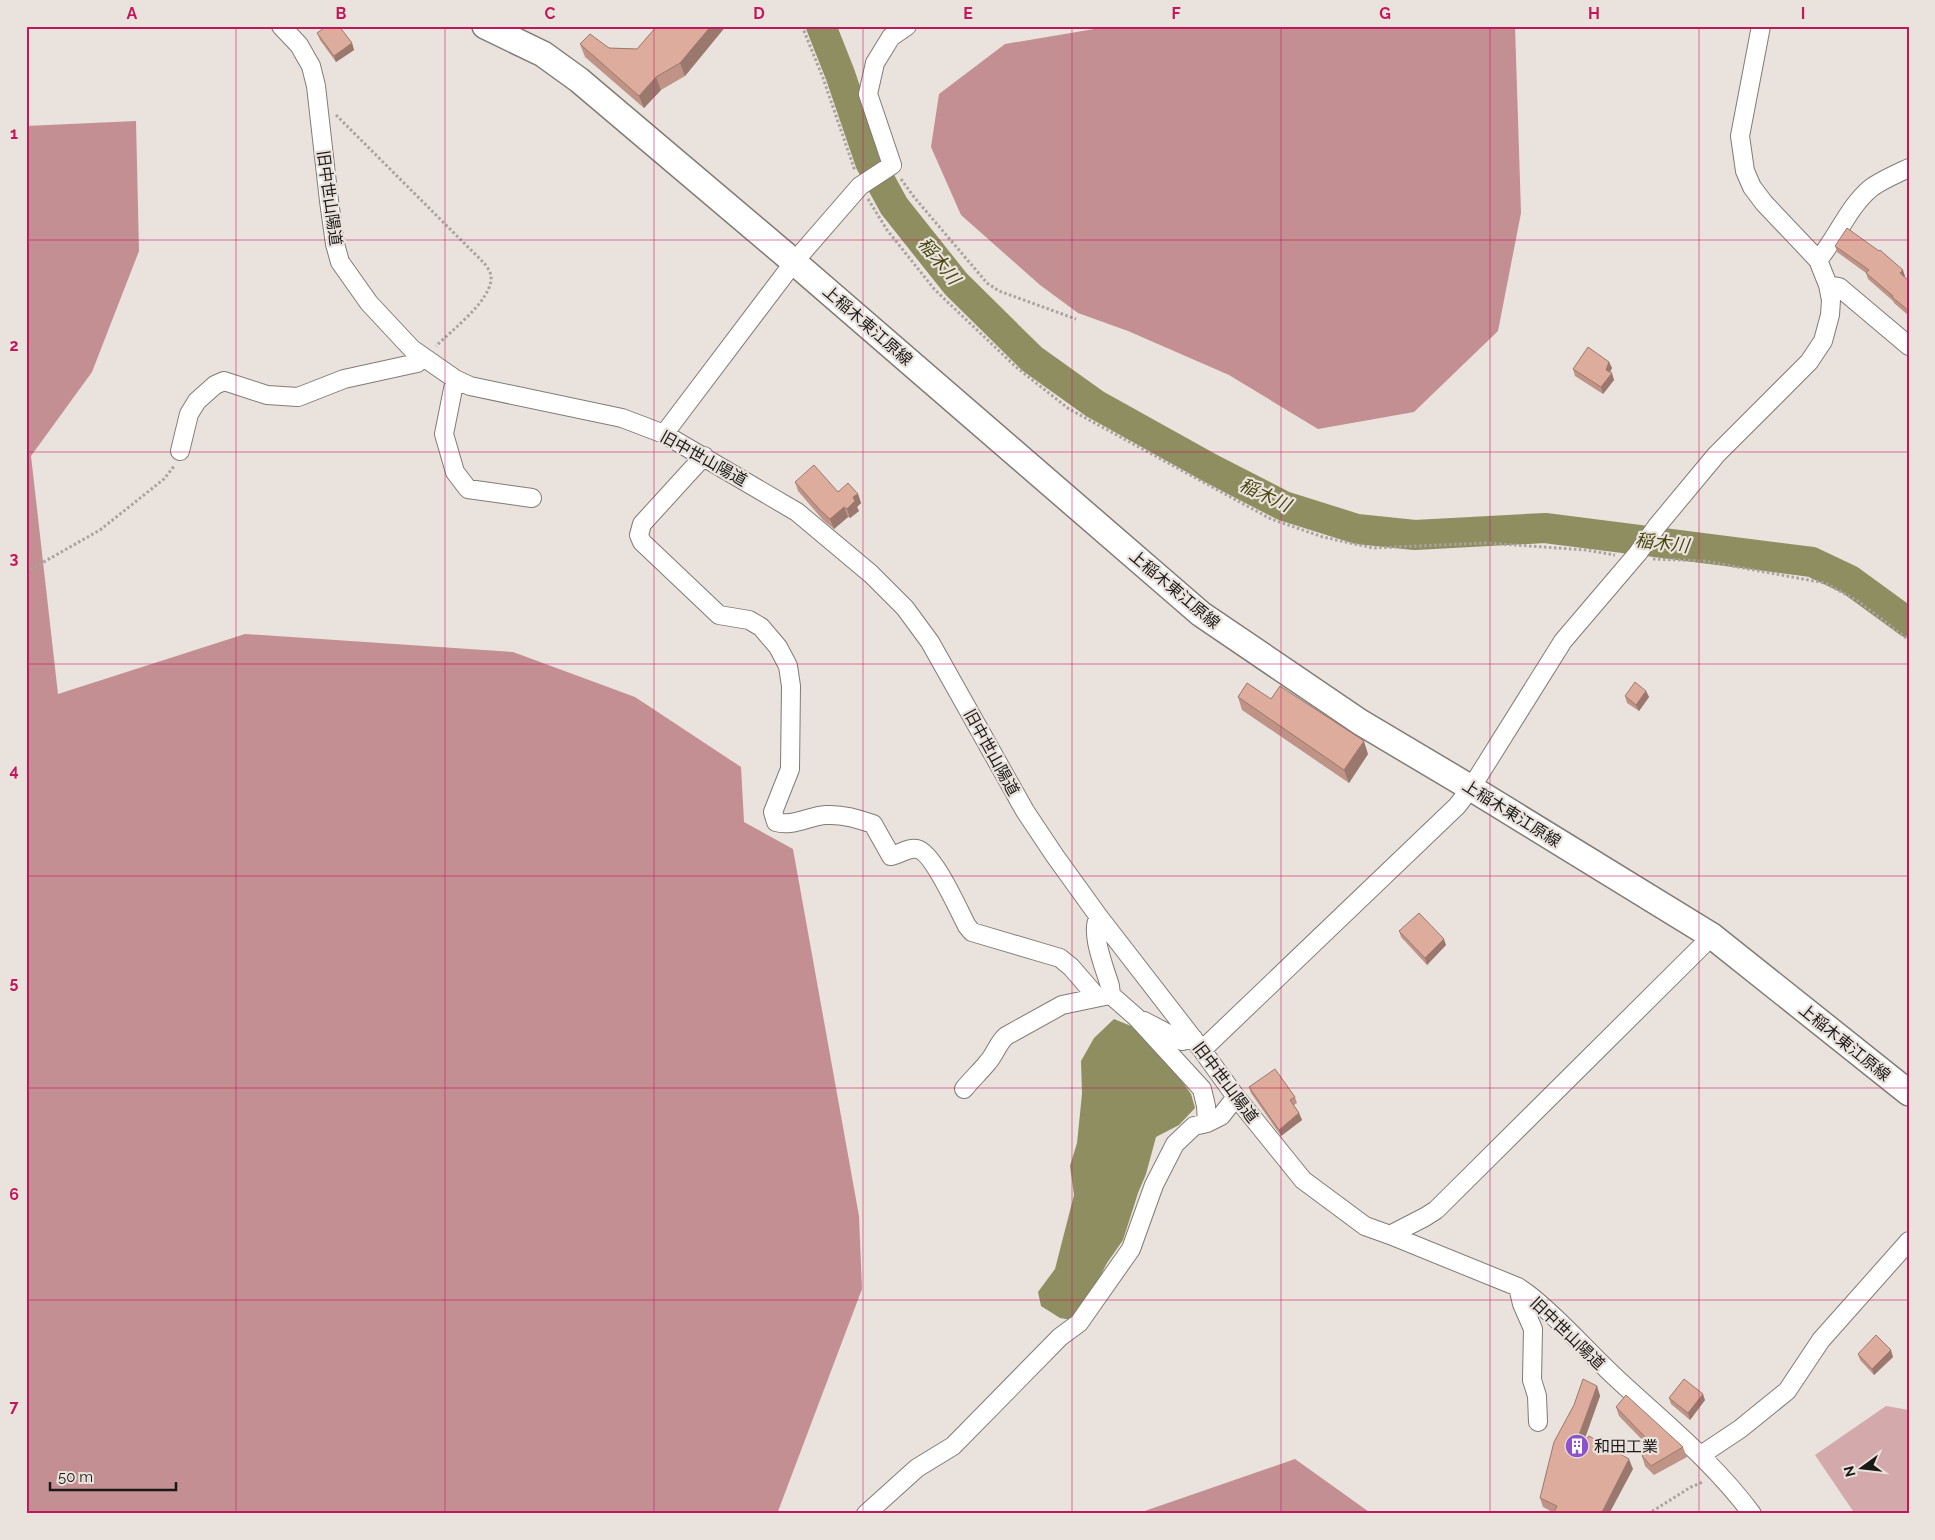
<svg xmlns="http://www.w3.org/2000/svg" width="1935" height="1540" viewBox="0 0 1935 1540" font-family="Raleway,'Noto Sans JP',sans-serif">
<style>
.green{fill:#d3a9ac}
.forest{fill:#c38f93}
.water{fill:#8e8e61}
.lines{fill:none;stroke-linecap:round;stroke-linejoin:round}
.river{stroke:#8e8e61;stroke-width:30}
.street-casing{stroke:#827b76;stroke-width:20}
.secondary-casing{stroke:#827b76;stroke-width:28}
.path{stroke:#a9a39e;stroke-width:3;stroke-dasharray:2.5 2.5;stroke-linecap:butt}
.street{stroke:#fff;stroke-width:18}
.secondary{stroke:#fff;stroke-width:25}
.wall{fill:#bf9487}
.shaded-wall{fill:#9b786e}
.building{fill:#deac9d;stroke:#9b786e}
.grid{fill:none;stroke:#c2185b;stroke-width:1;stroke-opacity:0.55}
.labels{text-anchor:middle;stroke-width:4.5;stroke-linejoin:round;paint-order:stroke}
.street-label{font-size:16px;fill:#1b1917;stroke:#eae2dc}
.poi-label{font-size:16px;fill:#1b1917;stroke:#eae2dc;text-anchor:start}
.water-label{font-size:18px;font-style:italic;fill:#48460e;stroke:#eae2dc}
.neatline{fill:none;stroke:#c2185b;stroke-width:2}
.grid-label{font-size:16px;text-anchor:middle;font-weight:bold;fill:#c2185b}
</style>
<rect width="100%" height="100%" fill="#eae2dc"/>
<path class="green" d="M1886 1406 1909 1410V1514H1855L1815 1455Z"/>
<path class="forest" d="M1112 26H1515L1521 213 1498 331 1414 412 1318 429 1229 375 1128 331 1078 313 1040 285 961 215 931 147 939 94 1005 44Z
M136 121 139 251 92 372 31 456 58 694 245 634 513 652 635 697 741 767 744 822 793 849 859 1216 862 1289 777 1514H26V126Z
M1295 1459 1372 1514H1136Z"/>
<path class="water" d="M1114 1019 1131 1026 1171 1066 1191 1094 1195 1108 1179 1125 1156 1137 1146 1174 1138 1193 1123 1240 1107 1263 1090 1296 1072 1320 1060 1318 1041 1306 1038 1292 1055 1269 1074 1195 1070 1166 1077 1143 1082 1094 1081 1061 1094 1038Z"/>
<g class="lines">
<path class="river" d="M821 26 840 74 870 162 894 206 956 284 1032 359 1095 404 1210 468 1284 506 1357 529 1415 535 1545 528 1812 562 1850 580 1909 623"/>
<g class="street-casing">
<path id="street" d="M281 26 299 45 311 66 316 86 329 201 335 244 340 262 369 303 412 349 455 379 470 386 622 418 664 434 797 512 871 574 905 608 930 642 1025 811 1055 856 1099 917 1202 1050 1236 1097 1303 1180 1365 1226 1390 1235 1518 1287 1528 1294C1559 1318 1585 1349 1614 1376 1661 1420 1713 1461 1752 1514
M1818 260C1837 238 1848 207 1871 188 1882 180 1896 174 1909 168
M1828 285 1839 287 1909 346
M455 379 444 434 455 472 468 489 532 498
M664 434 794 262 860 186 892 165 868 94 875 63 891 37 907 26
M180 451 189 414 197 401 215 385 224 381 267 395 298 397 344 379 417 363 423 358
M704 456 642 524 639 535 642 542 719 615 749 620 761 627 778 647 788 666 791 686 790 769 773 812 776 822C793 827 809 816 826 815 843 814 858 819 873 824L891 856C900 854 909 847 917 849 933 852 959 911 967 926L972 932 1060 958 1071 967 1097 997
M1099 917C1089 931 1105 969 1110 986L1111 995 1136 1017 1202 1089 1206 1106 1207 1123
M1144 1021 1182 1041 1193 1038
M1202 1050 1457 806 1471 788 1563 641 1638 553 1657 526 1716 455 1809 362 1823 341 1830 315 1831 300 1828 285 1818 260 1764 203 1752 187 1745 171 1740 136 1761 26
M964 1089C971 1080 980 1072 988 1062 995 1054 998 1043 1006 1036L1062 1005 1105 996
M1390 1235 1425 1217 1436 1210 1712 936
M1518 1287 1522 1304 1533 1329 1532 1380 1537 1396 1538 1422
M1701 1455 1740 1429 1787 1391 1821 1340 1909 1241
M866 1514 917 1468 953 1446 1060 1337 1079 1323 1131 1249 1154 1185 1175 1144 1194 1126 1207 1123 1221 1116 1236 1097"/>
</g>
<g class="secondary-casing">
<path id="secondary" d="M485 26 543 54 579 80 794 262 1201 614 1360 722 1471 788 1712 936 1909 1093"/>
</g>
<path class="path" d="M802 26 823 78 855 171
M336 115 484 263C487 267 491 272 491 277 493 299 451 331 436 346
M901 179 914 197 987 283 999 291 1076 319
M868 199 887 230 935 290 1016 367 1069 409 1271 519 1323 537 1373 548 1487 543 1586 550 1615 555
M1653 559 1705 561 1825 583 1858 601 1909 640
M26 572 100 530 164 479 175 465
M1648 1514 1691 1487 1703 1482"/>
<use href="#street" class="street"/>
<use href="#secondary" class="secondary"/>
</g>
<path class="wall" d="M657 26H726L685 76 661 90 644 108 585 57 580 44 609 48 637 49Z
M317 33 352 43 354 50 336 62 320 40Z
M1835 246 1905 276 1904 277 1909 281V316L1894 303 1893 301 1868 279 1866 273 1837 252Z
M1609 362 1612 368 1610 372 1614 380 1603 394 1575 376 1573 369Z
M795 482 838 492 858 494 861 503 857 507 859 511 850 518 848 517 834 529 823 520 798 491Z
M1646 691 1649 697 1639 711 1627 703 1625 696Z
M1238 697 1271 699 1368 754 1349 783 1242 710Z
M1399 931 1446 945 1427 965 1401 937Z
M1249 1087 1295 1097 1297 1103 1294 1105 1299 1113 1302 1120 1281 1136 1251 1093Z
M1858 1354 1893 1357 1874 1375 1860 1360Z
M1597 1386 1600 1396 1584 1441 1633 1469 1554 1513 1543 1507 1540 1498Z
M1669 1398 1705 1400 1690 1420 1671 1404Z
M1616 1407 1683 1447 1687 1457 1654 1475 1645 1466 1642 1456 1649 1447 1619 1416Z"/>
<path class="shaded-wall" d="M711 26H726L685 76 680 63Z
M352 43 354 50 336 62 334 56Z
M656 77 661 90 644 108 639 96Z
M1903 270 1905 276 1902 280 1900 273Z
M1609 362 1612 368 1608 376 1606 370Z
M1612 373 1614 380 1603 394 1601 387Z
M858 494 861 503 857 507 859 511 850 518 847 509 853 497Z
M844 507 848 517 834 529 830 519Z
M1646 691 1649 697 1639 711 1636 705Z
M1364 741 1368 754 1349 783 1344 770Z
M1444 939 1446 945 1427 965 1425 958Z
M1299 1113 1302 1120 1281 1136 1279 1130Z
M1891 1350 1893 1357 1874 1375 1872 1369Z
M1597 1386 1600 1396 1576 1463 1572 1454Z
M1703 1394 1705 1400 1690 1420 1688 1413Z
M1629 1459 1633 1469 1609 1514H1601Z"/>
<path class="building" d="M327 26H339L352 43 334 56 317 33Z
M657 26H711L680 63 656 77 639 96 580 44 590 34 609 48 637 49Z
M1847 228 1879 251 1880 250 1903 270 1900 273 1909 281V311L1892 297 1893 296 1866 273 1869 270 1835 246Z
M1588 347 1609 362 1606 370 1612 373 1601 387 1573 369Z
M814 465 838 492 848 483 858 494 853 497 855 501 847 509 844 507 830 519 820 510 795 482Z
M1635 682 1646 691 1636 705 1625 696Z
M1247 683 1271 699 1280 686 1364 741 1344 770 1238 697Z
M1419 913 1444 939 1425 958 1399 931Z
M1275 1069 1295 1097 1290 1100 1299 1113 1279 1130 1249 1087Z
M1876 1335 1891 1350 1872 1369 1858 1354Z
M1583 1379 1597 1386 1572 1454 1589 1436 1629 1459 1601 1514H1553L1557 1506 1540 1498 1554 1442 1574 1405Z
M1684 1379 1703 1394 1688 1413 1669 1398Z
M1626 1395 1683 1447 1651 1466 1642 1456 1651 1443 1616 1407Z"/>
<path class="grid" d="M236 26V1514M445 26V1514M654 26V1514M863 26V1514M1072 26V1514M1281 26V1514M1490 26V1514M1699 26V1514M26 240H1909M26 452H1909M26 664H1909M26 876H1909M26 1088H1909M26 1300H1909"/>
<defs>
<g id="building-disc" transform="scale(1.25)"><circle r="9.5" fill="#8d53ca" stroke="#eae2dc"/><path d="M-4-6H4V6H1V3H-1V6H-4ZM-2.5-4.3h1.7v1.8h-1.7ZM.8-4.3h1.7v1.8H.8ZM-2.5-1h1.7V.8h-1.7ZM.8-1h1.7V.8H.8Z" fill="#fff"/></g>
</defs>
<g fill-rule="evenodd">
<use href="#building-disc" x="1577" y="1446"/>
</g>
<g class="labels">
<g class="street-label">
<text transform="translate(330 198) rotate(82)" y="6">旧中世山陽道</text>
<text transform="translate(868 325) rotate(41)" y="6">上稲木東江原線</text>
<text transform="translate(704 458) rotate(29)" y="6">旧中世山陽道</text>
<text transform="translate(1175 589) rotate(40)" y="6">上稲木東江原線</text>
<text transform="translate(992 752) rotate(61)" y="6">旧中世山陽道</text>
<text transform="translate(1512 813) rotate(32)" y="6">上稲木東江原線</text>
<text transform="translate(1845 1042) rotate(39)" y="6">上稲木東江原線</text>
<text transform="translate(1226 1082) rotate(53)" y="6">旧中世山陽道</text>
<text transform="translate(1568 1333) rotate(44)" y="6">旧中世山陽道</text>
</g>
<g class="poi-label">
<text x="1594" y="1452">和田工業</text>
</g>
<g class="water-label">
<text transform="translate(939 261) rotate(51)" y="6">稲木川</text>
<text transform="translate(1265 495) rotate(25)" y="6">稲木川</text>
<text transform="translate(1662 543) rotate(7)" y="6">稲木川</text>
</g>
</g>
<rect width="1935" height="1540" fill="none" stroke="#eae2dc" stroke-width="55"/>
<g transform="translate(1862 1468) rotate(255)" stroke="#eae2dc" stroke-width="4" paint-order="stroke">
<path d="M0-4L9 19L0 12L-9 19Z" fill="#1b1917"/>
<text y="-8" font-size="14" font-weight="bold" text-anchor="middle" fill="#1b1917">N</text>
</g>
<path d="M50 1482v8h126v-8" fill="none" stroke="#1b1917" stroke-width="2.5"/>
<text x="58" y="1482" font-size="15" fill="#1b1917" stroke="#eae2dc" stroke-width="4" paint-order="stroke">50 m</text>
<rect x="28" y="28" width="1880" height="1484" class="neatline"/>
<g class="grid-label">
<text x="132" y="19">A</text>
<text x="341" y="19">B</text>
<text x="550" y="19">C</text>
<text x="759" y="19">D</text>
<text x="968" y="19">E</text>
<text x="1176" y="19">F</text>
<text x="1385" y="19">G</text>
<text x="1594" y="19">H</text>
<text x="1803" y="19">I</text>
<text x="14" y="139">1</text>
<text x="14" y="351">2</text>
<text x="14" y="564">3</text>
<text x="14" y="776">4</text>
<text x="14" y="988">5</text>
<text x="14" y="1200">6</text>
<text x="14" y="1412">7</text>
</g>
</svg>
